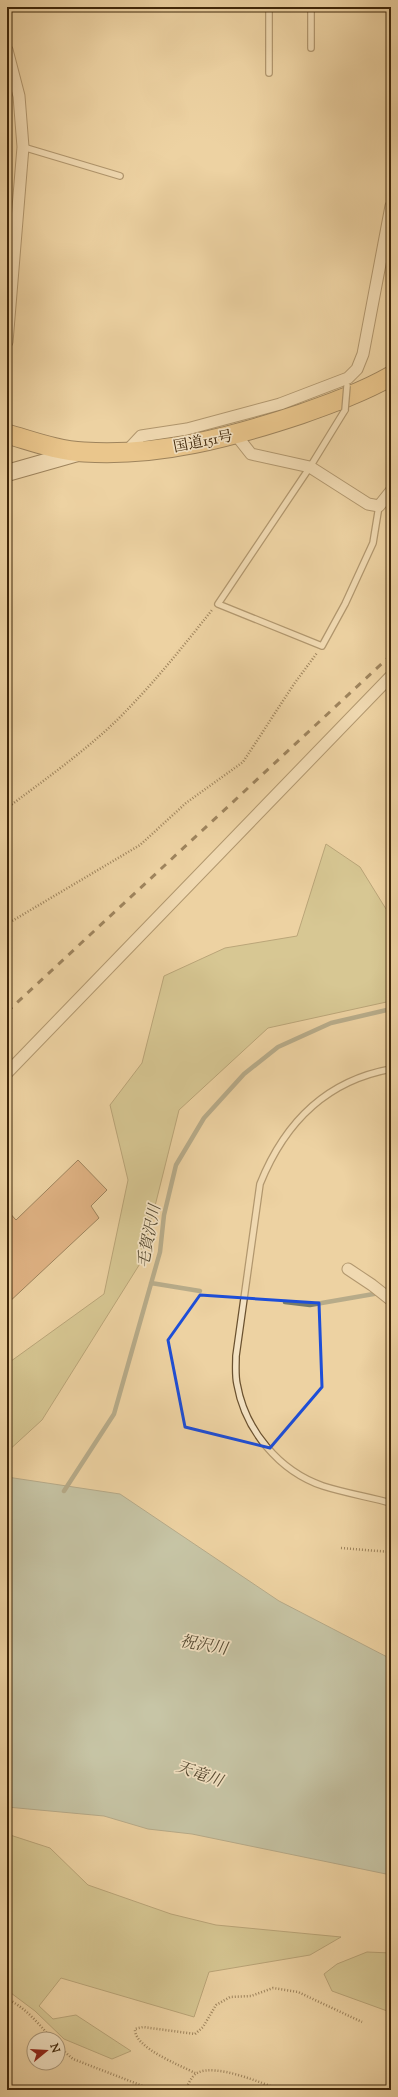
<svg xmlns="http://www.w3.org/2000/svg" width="398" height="2097" viewBox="0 0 398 2097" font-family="'Sorts Mill Goudy','Noto Serif JP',serif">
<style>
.green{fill:#bcbb82;stroke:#7e7046}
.water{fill:#9ab6ac;stroke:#767c6b}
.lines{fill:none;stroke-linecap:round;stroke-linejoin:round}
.stream{stroke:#767c6b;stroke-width:4.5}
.building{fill:#ce8d5e;stroke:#3f2609}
.service-casing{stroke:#6a512f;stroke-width:8}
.minor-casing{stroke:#6a512f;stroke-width:13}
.secondary-casing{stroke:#3f2609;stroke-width:18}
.trunk-casing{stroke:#3f2609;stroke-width:21}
.path{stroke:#3f2609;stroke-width:2.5;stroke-dasharray:1 2;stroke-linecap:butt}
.service{stroke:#f3e2c3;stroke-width:5.5}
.minor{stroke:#f3e2c3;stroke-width:11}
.secondary{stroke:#f3e2c3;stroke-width:16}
.trunk{stroke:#e6b971;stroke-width:19}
.rail{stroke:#3f2609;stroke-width:3;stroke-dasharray:7 7;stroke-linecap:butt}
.service-bridge-casing{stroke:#6a512f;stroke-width:8;stroke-linecap:butt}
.service-bridge{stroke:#f3e2c3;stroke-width:5.5}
.marked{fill:none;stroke:#1d4ed8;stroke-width:3;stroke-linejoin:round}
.labels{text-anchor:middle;stroke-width:3.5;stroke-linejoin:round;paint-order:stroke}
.street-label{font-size:15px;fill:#3f2609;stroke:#f3e2c3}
.water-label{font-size:16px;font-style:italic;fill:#564a32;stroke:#f3e2c3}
</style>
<rect width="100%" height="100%" fill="#edd2a2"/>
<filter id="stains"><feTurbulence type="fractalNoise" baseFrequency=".005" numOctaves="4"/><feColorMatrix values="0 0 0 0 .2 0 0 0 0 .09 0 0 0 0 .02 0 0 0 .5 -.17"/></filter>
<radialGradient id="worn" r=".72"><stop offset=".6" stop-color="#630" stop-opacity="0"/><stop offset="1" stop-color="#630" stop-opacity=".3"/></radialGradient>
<path class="green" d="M326 844 360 867 386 909H391V1001L268 1028 179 1110 141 1262 42 1420 7 1452V1364L104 1294 128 1180 110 1105 142 1063 164 976 225 948 297 936Z
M7 1834 50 1848 88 1885 171 1914 216 1925 341 1937 310 1955 209 1972 194 2017 61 1978 39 2006 53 2019 76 2015 131 2051 112 2059 64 2039 35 2011 11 1993H7Z
M367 1952 391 1953V1981L388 1989 391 1995 390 2012 332 1991 324 1974 337 1964Z"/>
<path class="water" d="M7 1477 120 1494 279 1601 391 1659V1875L192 1834 148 1829 104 1816 7 1807Z"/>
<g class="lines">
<path class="stream" d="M151 1283 200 1291
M285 1302 310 1305 391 1291
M64 1491 114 1414 160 1252 164 1215 176 1165 204 1118 244 1074 278 1047 331 1023 391 1009"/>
</g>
<path class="building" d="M78 1160 107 1190 91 1206 99 1218 7 1304V1210L16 1220Z"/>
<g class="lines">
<g class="service-casing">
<path id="service" d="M269 7V73
M311 48V7
M23 147 120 176
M345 410 310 467 218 604 322 646 345 604 373 543 379 506
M391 1069C325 1081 284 1124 260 1184L236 1356C236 1365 235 1375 237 1384 245 1430 279 1471 323 1486 345 1493 369 1497 391 1503"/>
</g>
<g class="minor-casing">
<path id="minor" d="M7 50 19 96 23 147 7 342
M236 435 251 454 310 467 368 504 379 506 391 491
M126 452 141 436 187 429 280 404 348 378 357 369 363 354 391 206
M7 1073 391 676
M348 1269 372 1285 391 1300"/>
</g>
<g class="secondary-casing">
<path id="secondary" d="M7 473 81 452"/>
</g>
<g class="trunk-casing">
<path id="trunk" d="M7 434C32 441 58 451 84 452 158 457 232 437 301 414 332 403 363 392 391 376"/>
</g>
<path class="path" d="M7 808C43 781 81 754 114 723 150 688 181 649 212 610
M7 924 140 845 186 803 243 762 294 684 317 653
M341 1548 391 1552
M7 1999C25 2007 39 2024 52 2039
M58 2046 73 2059 153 2090
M195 2073C180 2065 134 2048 135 2029L143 2027 195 2034 203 2027 216 2005 230 1997 251 1996 273 1988 298 1992 362 2022
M185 2090C188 2085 192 2075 197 2073 216 2063 261 2083 281 2090"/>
<use href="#service" class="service"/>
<use href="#minor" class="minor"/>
<use href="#secondary" class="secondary"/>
<use href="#trunk" class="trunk"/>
<path class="rail" d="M7 1012 391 655"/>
<g class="service-bridge-casing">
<path id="service-bridge" d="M345 410 347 386"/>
</g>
<use href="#service-bridge" class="service-bridge"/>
</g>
<path d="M0 0H398V2097H0ZM200 1295 319 1303 322 1387 270 1448 185 1427 168 1340Z" fill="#edd2a2" fill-opacity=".55" fill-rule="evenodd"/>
<path class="marked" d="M200 1295 319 1303 322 1387 270 1448 185 1427 168 1340Z"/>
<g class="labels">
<g class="street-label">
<text transform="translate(203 441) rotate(-11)" y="5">国道151号</text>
</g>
<g class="water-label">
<text transform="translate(148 1236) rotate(-79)" y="6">毛賀沢川</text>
<text transform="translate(204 1644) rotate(10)" y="6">祝沢川</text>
<text transform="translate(200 1773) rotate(19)" y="6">天竜川</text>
</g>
</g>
<rect width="398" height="2097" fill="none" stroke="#edd2a2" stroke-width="24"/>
<rect x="8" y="8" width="382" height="2081" fill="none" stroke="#3f2609" stroke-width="2"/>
<rect x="12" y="12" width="374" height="2073" fill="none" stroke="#3f2609"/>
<g transform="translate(46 2051) rotate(72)"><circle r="19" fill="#f3e2c3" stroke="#ab9779"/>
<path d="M0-3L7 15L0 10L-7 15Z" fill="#8f2418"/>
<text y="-6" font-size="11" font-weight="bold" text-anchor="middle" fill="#3f2609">N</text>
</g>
<rect width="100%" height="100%" filter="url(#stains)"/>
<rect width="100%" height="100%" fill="url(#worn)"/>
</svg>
